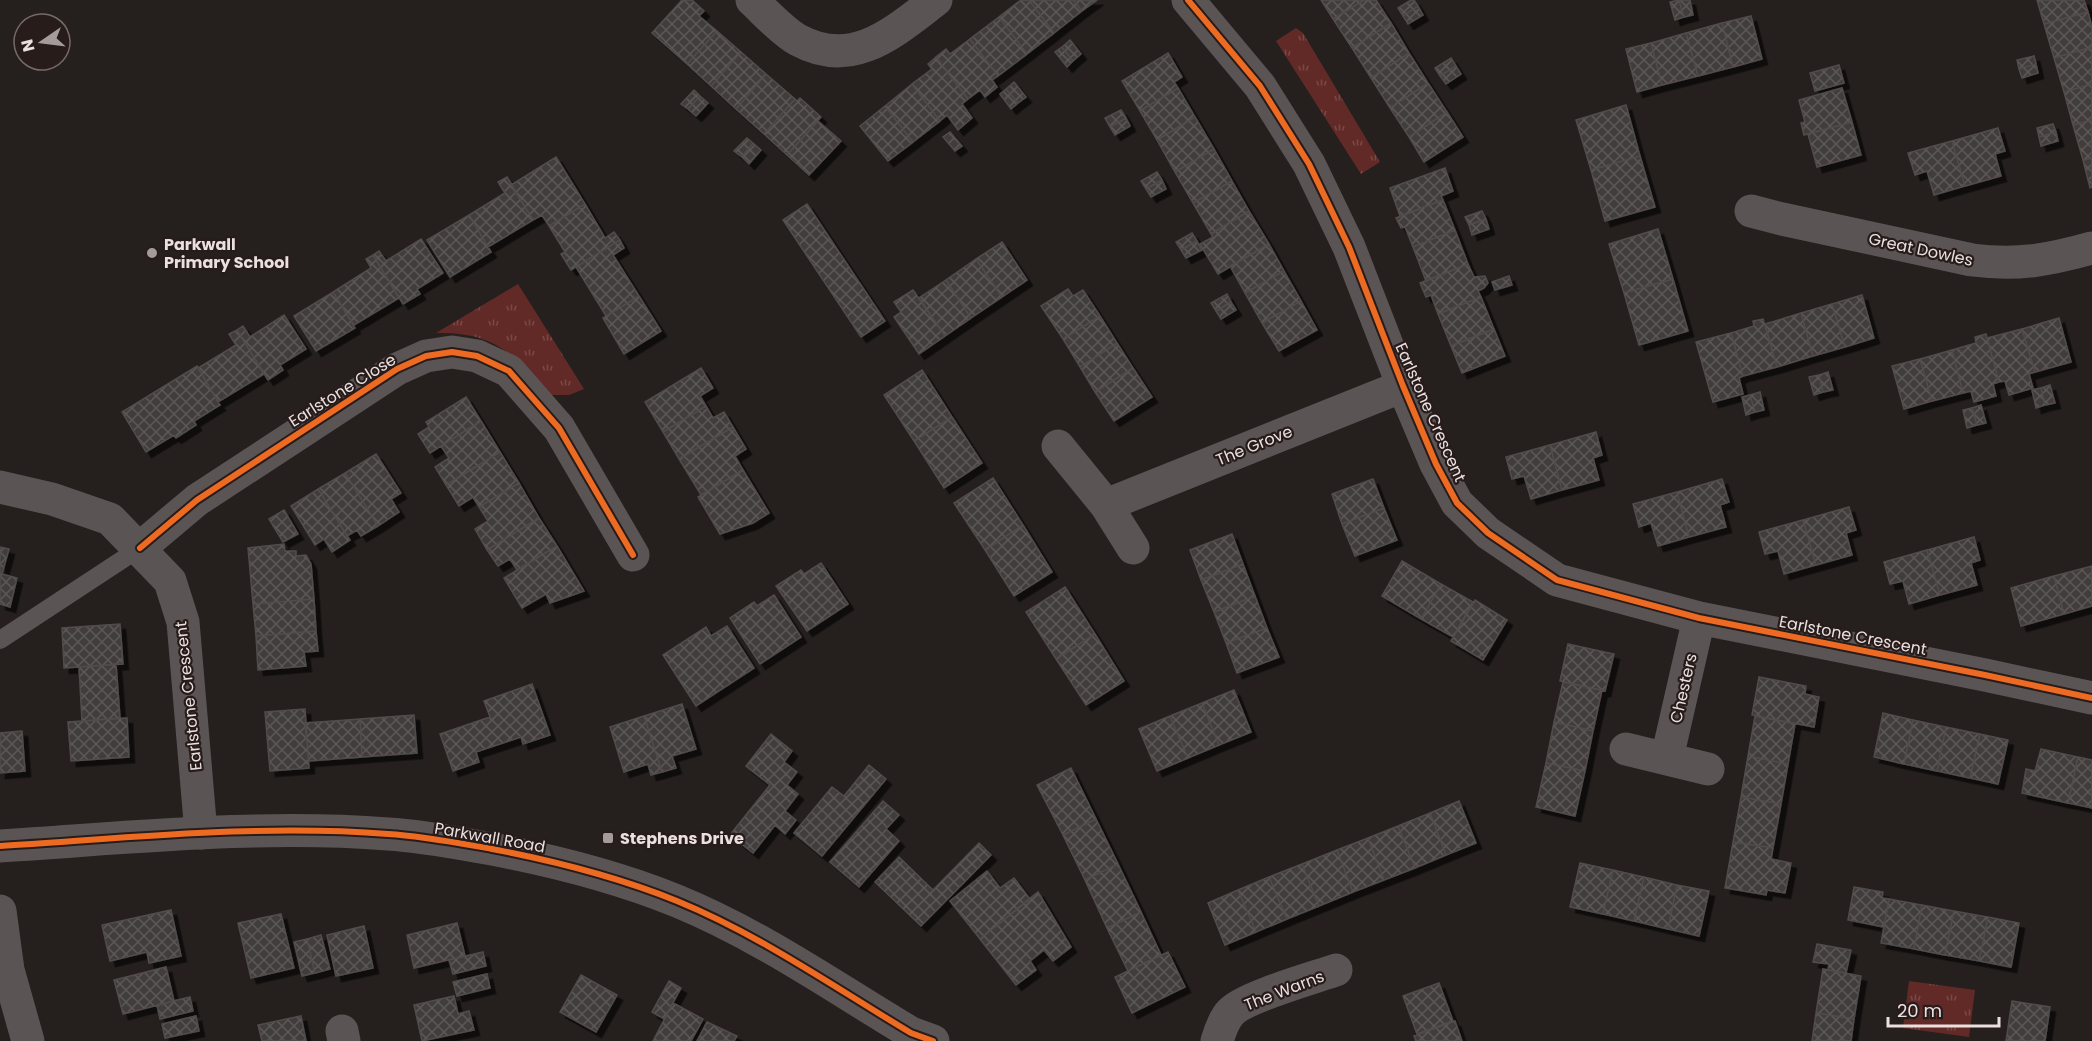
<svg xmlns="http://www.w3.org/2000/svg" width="2092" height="1041" viewBox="0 0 2092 1041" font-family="Poppins,sans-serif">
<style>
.grass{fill:url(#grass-tufts)}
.building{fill:url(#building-cross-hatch);stroke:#524c4b;stroke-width:1.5;filter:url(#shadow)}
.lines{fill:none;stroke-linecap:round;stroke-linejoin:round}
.service{stroke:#5a5554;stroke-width:18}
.minor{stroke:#5a5554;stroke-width:33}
.tertiary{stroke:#5a5554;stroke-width:33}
.cycleway-casing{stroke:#281c1b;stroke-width:10}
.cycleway{stroke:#ed6a23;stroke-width:6}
.poi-dot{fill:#a49c9b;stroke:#281c1b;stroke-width:2}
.labels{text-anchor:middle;stroke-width:4.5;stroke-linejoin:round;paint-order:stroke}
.poi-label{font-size:16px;font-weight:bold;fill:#e9e0df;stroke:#281c1b;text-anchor:start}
.street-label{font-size:16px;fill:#e9e0df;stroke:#281c1b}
</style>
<defs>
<pattern id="grass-tufts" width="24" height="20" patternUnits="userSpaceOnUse" patternTransform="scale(1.5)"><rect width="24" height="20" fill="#622a27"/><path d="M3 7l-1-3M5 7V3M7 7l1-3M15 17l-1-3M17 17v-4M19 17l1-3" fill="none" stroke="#784946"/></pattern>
<pattern id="building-cross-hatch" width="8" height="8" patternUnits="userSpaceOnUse" patternTransform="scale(1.5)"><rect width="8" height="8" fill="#423d3c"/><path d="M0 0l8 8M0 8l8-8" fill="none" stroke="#5d5958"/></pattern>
<filter id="shadow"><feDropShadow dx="5.5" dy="5.5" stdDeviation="0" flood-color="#0009"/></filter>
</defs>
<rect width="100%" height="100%" fill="#251f1e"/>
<path class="grass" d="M1296 28 1303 33 1380 162 1361 174 1276 41Z
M518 284 584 389 569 395H551C511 354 497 332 436 333Z
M1909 981 1975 990 1969 1037 1903 1028Z"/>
<path class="building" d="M682 0H692L704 11 699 16 717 31 687 64 652 33Z
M1021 0H1029L1054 33 1027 54 999 17Z
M1029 0H1073L1082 11 1054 33Z
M1073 0H1097L1082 11Z
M1321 0H1364L1333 19Z
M1364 0H1376L1391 23 1352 48 1333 19Z
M1411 0H1414L1418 6 1403 16 1398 8Z
M1679 0H1690L1693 15 1684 17Z
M1679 0 1684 17 1675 20 1670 2Z
M2037 0H2084L2088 12 2044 24Z
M1418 6 1423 15 1408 24 1403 16Z
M2088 12 2092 27V47L2054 58 2044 24Z
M1751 16 1762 59 1733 67 1722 23Z
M999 17 1027 54 998 76 970 39Z
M1391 23 1409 53 1371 78 1352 48Z
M1722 23 1733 67 1698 76 1686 33Z
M717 31 741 52 711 86 687 64Z
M1686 33 1698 76 1662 85 1651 43Z
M970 39 998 76 992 80 997 87 985 97 980 90 968 99 936 57 946 49 950 54Z
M1070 40 1081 54 1073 61 1062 47Z
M1651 43 1662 85 1637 92 1626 49Z
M1062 47 1073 61 1067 67 1055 52Z
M2092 47V84L2064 92 2054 58Z
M741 52 766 74 736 109 711 86Z
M1168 53 1182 77 1174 82 1178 88 1140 111 1122 81Z
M1409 53 1428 83 1390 108 1371 78Z
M2034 56 2036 64 2019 69 2017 60Z
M936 57 968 99 962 104 972 118 958 130 947 115 940 121 912 84 932 69 928 64Z
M1451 58 1456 66 1440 76 1435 68Z
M2036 64 2038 73 2022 78 2019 69Z
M1839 65 1844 83 1815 91 1810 73Z
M1456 66 1461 74 1446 84 1440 76Z
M766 74 795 99 764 134 736 109Z
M1014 82 1026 97 1018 103 1006 89Z
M1428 83 1447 112 1409 137 1390 108Z
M912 84 940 121 913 142 885 106Z
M2092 84V120L2073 125 2064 92Z
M1178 88 1195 117 1157 140 1140 111Z
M1842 88 1852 122 1804 135 1801 123 1805 122 1799 100Z
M1006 89 1018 103 1011 109 1000 94Z
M694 90 700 96 688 109 681 104Z
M700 96 708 103 696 116 688 109Z
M800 98 821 117 787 155 764 134 795 99 797 101Z
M1626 105 1640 156 1591 170 1576 120Z
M885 106 913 142 888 161 860 126Z
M1121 110 1126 118 1110 127 1105 118Z
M1447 112 1463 137 1424 162 1409 137Z
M1195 117 1214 149 1175 172 1157 140Z
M1126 118 1130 126 1115 135 1110 127Z
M2092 120V158L2083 160 2073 125Z
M818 121 841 141 809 175 787 155Z
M1852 122 1861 155 1817 167 1808 134Z
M2053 124 2056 132 2039 137 2037 128Z
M1998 128 2005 151 1995 154 2001 176 1965 186 1952 141Z
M950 132 962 146 955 151 943 137Z
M2056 132 2058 141 2041 146 2039 137Z
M747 138 753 143 742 157 734 151Z
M1952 141 1965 186 1934 195 1927 171 1915 175 1908 153Z
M753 143 761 150 749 164 742 157Z
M1214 149 1232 181 1193 203 1175 172Z
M1640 156 1655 207 1605 221 1591 170Z
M556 157 585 204 549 226 542 215 533 220 511 185Z
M2092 158V187L2090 188 2083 160Z
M1445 168 1453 191 1441 196 1443 200 1400 216 1390 188Z
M1157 172 1162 180 1146 189 1141 181Z
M507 177 533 220 488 247 469 215 505 193 498 182Z
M1162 180 1166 189 1151 197 1146 189Z
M1232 181 1249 211 1211 234 1193 203Z
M1443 200 1455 230 1413 247 1405 227 1401 228 1396 218Z
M585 204 605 238 614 232 620 240 571 270 561 254 565 252 549 226Z
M807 204 885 321 861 337 783 220Z
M1249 211 1269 244 1218 274 1200 244 1213 237 1211 234Z
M1482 211 1486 219 1469 225 1465 217Z
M469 215 491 252 450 277 427 240Z
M1486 219 1489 229 1472 235 1469 225Z
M1658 229 1673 279 1624 293 1609 244Z
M1455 230 1468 264 1426 281 1413 247Z
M1192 233 1197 241 1181 250 1176 242Z
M421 239 443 273 417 289 420 294 403 304 373 255 379 251 386 261Z
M620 240 624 248 613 255 639 296 606 316 576 267Z
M1197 241 1202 250 1186 258 1181 250Z
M1002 242 1027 280 1002 297 976 259Z
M1269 244 1284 271 1245 293 1230 266Z
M373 255 399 298 354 325 333 292 371 268 366 259Z
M976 259 1002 297 971 318 946 280Z
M1468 264 1474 277 1485 276 1488 283 1484 288 1478 291 1481 297 1438 314 1431 295 1426 297 1420 283Z
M1284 271 1301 301 1262 323 1245 293Z
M1509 276 1512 285 1495 290 1492 282Z
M1673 279 1688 331 1639 345 1624 293Z
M946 280 971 318 945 336 919 298Z
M1068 289 1073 296 1083 290 1100 316 1063 339 1041 306Z
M913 290 945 336 919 354 894 317 901 312 894 302Z
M333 292 355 328 316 351 294 316Z
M1227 294 1231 302 1216 311 1211 303Z
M1862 295 1874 338 1845 347 1832 304Z
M639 296 661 331 624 354 603 318Z
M1481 297 1494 329 1451 346 1438 314Z
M1301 301 1317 330 1279 351 1262 323Z
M1231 302 1236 310 1221 319 1216 311Z
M1832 304 1845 347 1813 356 1801 313Z
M1801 313 1813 356 1777 367 1765 324Z
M284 315 306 349 280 365 283 370 268 380 237 330 243 326 250 337Z
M1100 316 1117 343 1080 367 1063 339Z
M2059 318 2071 362 2035 372 2022 329Z
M1763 319 1777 367 1743 376 1731 333 1754 326 1753 321Z
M1494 329 1505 356 1462 373 1451 346Z
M2022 329 2035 372 2029 374 2033 388 2009 395 2005 381 1999 382 1987 338Z
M237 330 264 374 218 402 198 368 236 345 229 334Z
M1731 333 1743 376 1739 378 1743 394 1713 402 1696 342Z
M1986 334 1999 382 1993 384 1996 396 1974 402 1971 391 1963 393 1952 350 1976 343 1975 337Z
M1117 343 1133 368 1095 392 1080 367Z
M1952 350 1963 393 1932 401 1920 359Z
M1920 359 1932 401 1904 409 1892 366Z
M197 366 220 405 194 421 196 425 176 438 174 435 146 452 122 412Z
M701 368 713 388 700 396 706 406 663 432 645 402Z
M1133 368 1152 397 1114 421 1095 392Z
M922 370 952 417 914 441 884 395Z
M1828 372 1833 390 1823 392 1819 375Z
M1819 375 1823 392 1814 395 1809 377Z
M2050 385 2055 403 2045 405 2041 388Z
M2041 388 2045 405 2036 408 2032 390Z
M1760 392 1764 410 1755 412 1750 395Z
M1750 395 1755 412 1746 415 1742 397Z
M466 397 481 421 430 453 418 434 429 427 426 422Z
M1981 405 1986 423 1977 425 1972 408Z
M706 406 713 418 724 412 733 427 679 459 663 432Z
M1972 408 1977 425 1967 428 1963 410Z
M952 417 982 463 944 488 914 441Z
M481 421 500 452 446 485 435 467 449 458 441 446Z
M733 427 746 449 735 456 743 470 701 495 679 459Z
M1596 432 1602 455 1593 458 1599 480 1562 490 1550 445Z
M1550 445 1562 490 1531 499 1524 476 1512 479 1506 457Z
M500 452 519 483 479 507 473 497 459 506 446 485Z
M376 454 401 493 391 499 399 512 378 526 345 473Z
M743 470 769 513 753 523 720 534 698 497Z
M345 473 378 526 361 536 357 530 347 536 318 489Z
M993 478 1023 525 985 550 954 503Z
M1373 479 1384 508 1342 524 1332 494Z
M1722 479 1729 502 1720 505 1726 527 1689 537 1677 492Z
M519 483 539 518 487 550 475 529 488 521 479 507Z
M318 489 350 540 332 552 324 539 315 545 291 506Z
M1677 492 1689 537 1658 546 1651 523 1639 527 1633 504Z
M1849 507 1856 530 1846 533 1852 555 1816 565 1803 520Z
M1384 508 1397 540 1355 556 1342 524Z
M284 510 298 534 283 542 269 519Z
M539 518 557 546 517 570 510 559 498 566 487 550Z
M1803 520 1816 565 1784 574 1778 551 1765 554 1759 532Z
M1023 525 1052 572 1014 596 985 550Z
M1232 534 1243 564 1201 580 1190 550Z
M1974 537 1980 560 1971 563 1977 585 1940 595 1927 550Z
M284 544 285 551H296V556L306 555 311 564 314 599 253 604 248 548Z
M557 546 584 591 550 603 546 594 522 608 504 578Z
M0 547 9 549 2 574 17 578 10 607 0 604Z
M1927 550 1940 595 1909 604 1903 581 1890 584 1884 562Z
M1402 561 1441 584 1421 619 1382 596Z
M821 563 848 604 807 631 776 586 801 570 804 574Z
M1243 564 1255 596 1214 612 1201 580Z
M2092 566V606L2064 614 2054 576Z
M2054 576 2064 614 2021 626 2011 588Z
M1441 584 1473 602 1453 637 1421 619Z
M1065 587 1095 634 1056 659 1026 612Z
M774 595 801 637 760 664 730 618 754 602 757 606Z
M1255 596 1267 628 1226 643 1214 612Z
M314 599 316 631 256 636 253 604Z
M1475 600 1507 620 1483 660 1451 641Z
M120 624 123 664 64 668 62 628Z
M727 626 754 668 696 706 663 655 706 627 711 636Z
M1267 628 1279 657 1237 673 1226 643Z
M316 631 318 651 304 652 306 666 258 670 256 636Z
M1095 634 1124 681 1086 705 1056 659Z
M1568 644 1614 654 1605 691 1560 681Z
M116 664 120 718 82 721 79 667Z
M1759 677 1806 686 1805 694 1819 697 1814 727 1752 715Z
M1563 682 1602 690 1593 731 1554 722Z
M532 684 550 735 523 744 521 737 476 752 479 762 453 771 440 734 490 717 484 701Z
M1234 690 1251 732 1219 745 1202 703Z
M1202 703 1219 745 1188 758 1170 716Z
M682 704 696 749 672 756 676 768 662 772 644 716Z
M305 709 309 768 270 771 265 712Z
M1883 713 1913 720 1904 764 1874 757Z
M414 715 417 753 362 757 360 719Z
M644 716 662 772 651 775 648 764 624 772 610 727Z
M1170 716 1188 758 1157 771 1139 729Z
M1755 716 1795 724 1788 764 1748 756Z
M127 718 129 757 71 761 68 722Z
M360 719 362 757 309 761 305 723Z
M1913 720 1946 727 1937 771 1904 764Z
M1554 722 1593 731 1585 771 1546 763Z
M1946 727 1980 734 1970 778 1937 771Z
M22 731 25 771 0 773V733Z
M771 734 792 751 784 762 797 772 787 785 798 794 785 811 796 820 785 834 775 825 753 853 730 835 770 785 746 766Z
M1980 734 2008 740 1998 784 1970 778Z
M2041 749 2078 757 2068 803 2022 793 2026 769 2035 771Z
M1748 756 1788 764 1781 804 1741 797Z
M2078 757 2092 760V808L2068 803Z
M1546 763 1585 771 1575 816 1536 807Z
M869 765 886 779 822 856 794 833 832 787 844 796Z
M1071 768 1096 819 1063 835 1037 785Z
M1741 797 1781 804 1773 848 1733 842Z
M883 801 899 815 886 829 899 841 859 887 830 862Z
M1459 801 1476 843 1446 855 1430 813Z
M1430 813 1446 855 1415 868 1398 826Z
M1096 819 1118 864 1085 880 1063 835Z
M1398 826 1415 868 1384 880 1368 838Z
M1368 838 1384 880 1353 892 1337 850Z
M1733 842 1773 848 1771 859 1791 863 1785 893 1767 890 1766 895 1725 888Z
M979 843 991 855 921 926 875 882 899 857 933 890Z
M1337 850 1353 892 1319 906 1302 864Z
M1580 863 1613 870 1603 914 1570 907Z
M1118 864 1141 912 1107 928 1085 880Z
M1302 864 1319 906 1287 919 1269 877Z
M1613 870 1644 877 1634 921 1603 914Z
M987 871 1000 888 1014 878 1030 899 980 939 950 901Z
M1269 877 1287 919 1256 932 1238 890Z
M1644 877 1677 885 1668 929 1634 921Z
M1677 885 1709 891 1699 936 1668 929Z
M1854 887 1883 892 1882 898 1889 899 1884 927 1848 920Z
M1238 890 1256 932 1225 945 1208 903Z
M1038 892 1071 947 1053 961 1044 950 1030 961 1036 970 1016 985 980 939Z
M1889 899 1922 905 1914 949 1881 943Z
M1922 905 1954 911 1945 955 1914 949Z
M171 910 181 956 149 963 147 952 110 961 102 925Z
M1954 911 1988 917 1979 961 1945 955Z
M1141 912 1161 955 1128 971 1107 928Z
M281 914 294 968 251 978 238 923Z
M1988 917 2019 923 2011 967 1979 961Z
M457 923 465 956 414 968 407 935Z
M364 926 373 968 336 976 327 935Z
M321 935 330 969 315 973 307 939Z
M307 939 315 973 302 976 294 942Z
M1817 944 1851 950 1846 973 1828 970 1829 964 1813 962Z
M483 952 486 966 453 974 449 960Z
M1168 952 1185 987 1132 1013 1115 977Z
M166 967 174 1001 123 1014 114 980Z
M1823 969 1861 976 1854 1019 1816 1013Z
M487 974 490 988 457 996 453 982Z
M581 975 617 995 596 1032 560 1012Z
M669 981 681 988 664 1019 652 1012Z
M1439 983 1453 1021 1417 1034 1403 996Z
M454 996 458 1014 469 1011 474 1030 422 1041 414 1005Z
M190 997 193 1011 160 1019 157 1005Z
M2012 1001 2050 1007 2045 1041H2006Z
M673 1003 703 1019 691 1041H653Z
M1816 1013 1854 1019 1851 1041H1812Z
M196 1016 199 1031 165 1038 162 1024Z
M301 1016 306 1041H262L258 1025Z
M1455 1021 1462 1041H1416L1414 1036Z
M707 1022 737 1036 734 1041H697Z"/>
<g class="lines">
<path class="service" d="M0 640 140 548"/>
<path class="minor" d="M752 0C765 12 783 32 798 40 853 70 894 32 936 0
M1188 0 1260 86 1309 164 1349 247 1403 386 1436 464 1457 503 1488 533 1557 580 1699 618 1985 675 2092 698
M1751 211 1782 219 1972 260C2017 266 2049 260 2092 248
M1058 446 1106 505 1133 548
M0 487 52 499 110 519 170 581 183 622 201 833
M1106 505 1403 386
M140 548 197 500 397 369 426 356 452 352 477 356 509 371 559 428 633 555
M1626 749 1708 769
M1667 758 1699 618
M0 911 8 970 28 1041
M342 1031 344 1041
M1217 1041C1220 1031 1224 1019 1231 1012 1245 997 1313 978 1336 970"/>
<path class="tertiary" d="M0 846C129 838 259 824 388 834 423 836 458 843 492 849 555 861 618 877 677 901 760 935 834 987 911 1033L933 1041"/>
<g class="cycleway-casing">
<path id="cycleway" d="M1188 0 1260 86 1309 164 1349 247 1403 386 1436 464 1457 503 1488 533 1557 580 1699 618 1985 675 2092 698
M140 548 197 500 397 369 426 356 452 352 477 356 509 371 559 428 633 555
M0 846C129 838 259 824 388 834 423 836 458 843 492 849 555 861 618 877 677 901 760 935 834 987 911 1033L933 1041"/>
</g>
<use href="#cycleway" class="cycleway"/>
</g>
<g class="poi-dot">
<circle cx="152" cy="253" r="6"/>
<rect x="602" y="832" width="12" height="12" rx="3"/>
</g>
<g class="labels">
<g class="poi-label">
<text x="164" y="250">Parkwall<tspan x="164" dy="18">Primary School</tspan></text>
<text x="620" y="844">Stephens Drive</text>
</g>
<g class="street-label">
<text transform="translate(1921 249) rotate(12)" y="6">Great Dowles</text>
<text transform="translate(342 390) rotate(-32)" y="6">Earlstone Close</text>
<text transform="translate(1431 412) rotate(66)" y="6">Earlstone Crescent</text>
<text transform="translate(1254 445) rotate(-22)" y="6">The Grove</text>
<text transform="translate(1853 635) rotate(11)" y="6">Earlstone Crescent</text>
<text transform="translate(1683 688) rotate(-77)" y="6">Chesters</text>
<text transform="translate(188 696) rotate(-96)" y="6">Earlstone Crescent</text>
<text transform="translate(490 837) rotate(10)" y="6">Parkwall Road</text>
<text transform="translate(1284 990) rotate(-21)" y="6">The Warns</text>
</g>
</g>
<g transform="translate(42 42) rotate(256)"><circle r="28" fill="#281c1b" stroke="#756a69" stroke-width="1.5"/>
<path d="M0-4.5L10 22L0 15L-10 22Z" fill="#a49c9b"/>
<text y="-9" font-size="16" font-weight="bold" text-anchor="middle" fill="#e9e0df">N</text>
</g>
<path d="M1888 1017v9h111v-9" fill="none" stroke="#e9e0df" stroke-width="3"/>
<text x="1897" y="1017" font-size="18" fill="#e9e0df" stroke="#281c1b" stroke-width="4.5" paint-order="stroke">20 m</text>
</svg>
